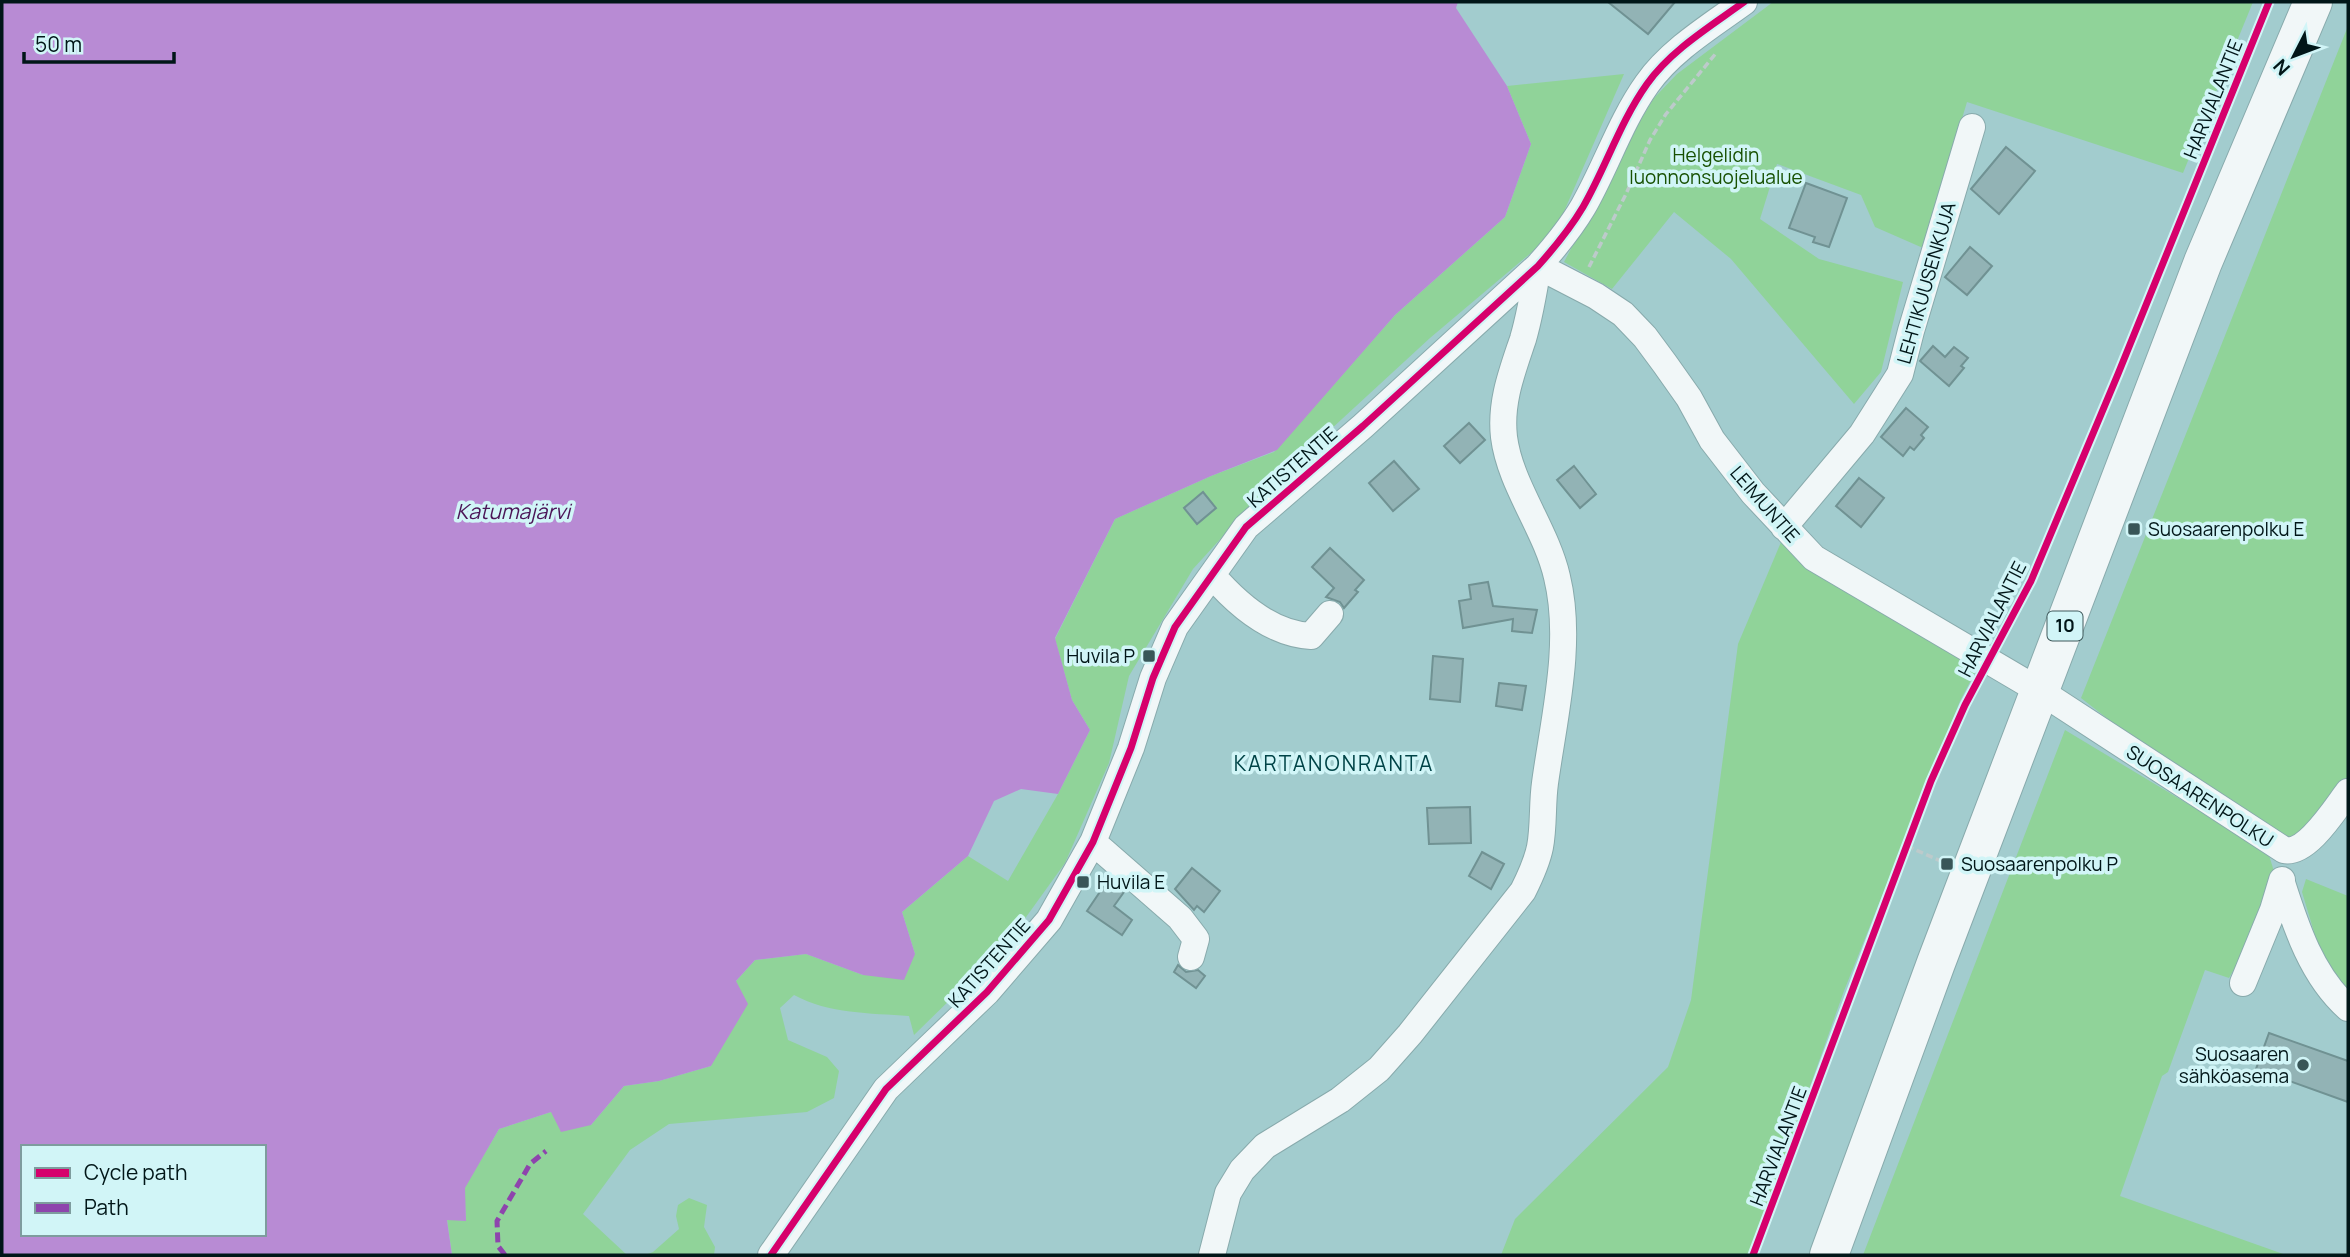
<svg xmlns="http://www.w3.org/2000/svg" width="2350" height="1257" viewBox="0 0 2350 1257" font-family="Manrope,sans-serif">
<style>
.green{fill:#90d399}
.water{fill:#b88bd4;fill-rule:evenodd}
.building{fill:#92b3b5;stroke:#709293;stroke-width:2}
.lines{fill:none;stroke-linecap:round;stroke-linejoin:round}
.minor-casing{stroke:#88aaac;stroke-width:28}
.highway-casing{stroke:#88aaac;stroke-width:40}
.path{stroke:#bdcacb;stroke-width:3.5;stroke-dasharray:7 3.5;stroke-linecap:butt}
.minor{stroke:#f1f7f8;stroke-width:26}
.highway{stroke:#f1f7f8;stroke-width:38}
.quiet{stroke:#8e44ad;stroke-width:5;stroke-dasharray:10 5;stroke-linecap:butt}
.cycleway-casing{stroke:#d1f5f7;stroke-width:11}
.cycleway{stroke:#d6006c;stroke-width:7}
.poi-dot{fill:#395658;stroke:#d1f5f7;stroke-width:2.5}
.labels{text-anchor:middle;stroke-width:7;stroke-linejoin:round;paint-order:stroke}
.shield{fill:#d1f5f7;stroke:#3f595b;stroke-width:2}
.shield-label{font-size:18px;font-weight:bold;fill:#011618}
.street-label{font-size:19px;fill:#011618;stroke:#d1f5f7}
.park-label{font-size:19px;fill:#185102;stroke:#d1f5f7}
.poi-label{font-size:19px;fill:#011618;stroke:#d1f5f7;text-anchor:start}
.water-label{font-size:21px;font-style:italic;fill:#4b1557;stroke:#d1f5f7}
.neighbourhood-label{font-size:21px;letter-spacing:2px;fill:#004447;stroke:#d1f5f7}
</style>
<rect width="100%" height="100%" fill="#a2ccce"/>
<path class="green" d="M1773 2H2253L2183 173 1967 102 1923 248 1875 227 1861 195 1777 164 1760 219 1819 259 1903 282 1881 372 1854 404 1731 259 1674 212 1612 289 1564 262 1629 139 1654 98 1677 74Z
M2348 26V776L2298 838 2287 842 2140 744 2081 698Z
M1624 74 1559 223 1532 252 1430 338 1266 489 1193 569 1129 676 1109 763 1065 863 1006 945 914 1035 909 1016C870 1013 829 1014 794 995L780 1008 788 1040 827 1057 839 1071 834 1098 807 1112 669 1124 630 1150 583 1214 627 1255H452L447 1219 466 1221 464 1188 499 1129 551 1112 591 1125 624 1086 659 1081 711 1066 736 981 755 960 806 954 863 975 915 954 902 912 968 856 1008 881 1058 794 1090 730 1072 700 1055 639 1115 519 1211 476 1274 452 1395 315 1505 217 1531 144 1507 86Z
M1784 535 1980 663 1960 701 1844 991 1750 1255H1501L1515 1219 1668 1067 1691 1000 1738 644Z
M2065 730 2268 852 2277 881 2274 900 2229 978 2205 970 2168 1072 2162 1076 2120 1196 2286 1255H1863Z
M2306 879 2348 896V994L2323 962 2302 892Z
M689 1198 707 1205 704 1227 715 1247 714 1255H645L653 1252 679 1229 676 1216 678 1205Z"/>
<path class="water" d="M2 2H1458L1456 8 1507 86 1531 144 1505 217 1395 315 1277 450 1211 476 1115 519 1055 638 1072 700 1090 730 1058 794 1021 789 994 801 968 856 902 912 915 954 904 980 863 975 806 954 755 960 736 981 748 1004 711 1066 659 1081 624 1086 591 1125 561 1132 551 1112 499 1129 465 1188 466 1221 447 1220 452 1255H2ZM23 1147H264V1234H23Z"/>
<path class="building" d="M1608 2H1675L1648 34Z
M2006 147 2035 171 1999 214 1971 189Z
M1806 183 1847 198 1829 247 1813 242 1815 237 1789 228Z
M1970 247 1992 266 1967 295 1945 277Z
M1933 346 1945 357 1954 347 1968 358 1961 366 1964 368 1949 386 1920 361Z
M1906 408 1928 427 1921 435 1924 438 1914 450 1910 447 1903 456 1881 437Z
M1469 423 1485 440 1460 463 1444 446Z
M1394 461 1419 489 1393 511 1369 483Z
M1574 466 1596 494 1580 508 1557 480Z
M1859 478 1884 498 1861 527 1836 506Z
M1203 492 1216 508 1197 524 1184 508Z
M1330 548 1364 580 1355 590 1358 592 1344 608 1340 602 1326 597 1334 588 1312 567Z
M1488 582 1493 606 1537 610 1532 633 1512 631 1513 619 1463 628 1459 601 1471 599 1469 585Z
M1433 656 1463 659 1460 702 1430 699Z
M1499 683 1526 686 1522 710 1496 706Z
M1470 807 1471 843 1429 844 1427 808Z
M1482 852 1504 864 1491 889 1469 876Z
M1192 868 1220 891 1204 912 1197 906 1194 910 1175 889Z
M1108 880 1124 892 1114 906 1132 920 1122 935 1087 911Z
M1178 965 1186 972 1198 970 1205 976 1196 988 1174 972Z
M2269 1033 2348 1061V1102L2256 1069Z"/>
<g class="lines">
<g class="minor-casing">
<path id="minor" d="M1784 527 1862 434 1900 374 1911 331 1972 127
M1212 575C1237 604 1271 634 1311 636L1330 614
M1093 842 1180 918 1196 939 1191 957
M2282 883C2296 927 2312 976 2348 1008
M2243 983 2273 910 2282 880
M771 1255 886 1089 987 992 1049 920 1093 842 1131 748 1153 678 1175 627 1246 527 1363 426 1538 266C1555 247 1570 229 1583 207 1606 167 1620 122 1647 84 1671 50 1711 26 1744 2
M1212 1255 1228 1193 1242 1170 1265 1146 1340 1100 1379 1069 1410 1034 1523 891C1530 877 1537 862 1540 847 1544 826 1542 804 1545 783 1554 717 1573 643 1557 577 1546 529 1510 485 1504 437 1500 402 1512 372 1523 339 1530 315 1534 291 1538 266L1596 296 1623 314 1645 337 1665 364 1689 398 1712 440 1753 493 1814 558 2040 691 2284 850C2307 855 2335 809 2348 792"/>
</g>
<g class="highway-casing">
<path id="highway" d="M1829 1255 1936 963 2203 262 2313 2"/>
</g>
<path class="path" d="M1589 267 1626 194 1650 140 1666 114 1717 52
M1907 846 1945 863"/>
<use href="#minor" class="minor"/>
<use href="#highway" class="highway"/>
<path class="quiet" d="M505 1255 498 1246 497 1221 530 1164 546 1151"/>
<g class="cycleway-casing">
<path id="cycleway" d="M771 1255 886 1089 987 992 1049 920 1093 842 1131 748 1153 678 1175 627 1246 527 1363 426 1538 266C1555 247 1570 229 1583 207 1606 167 1620 122 1647 84 1671 50 1711 26 1744 2
M1753 1255 1931 781 1965 705 2031 581 2118 374 2269 2"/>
</g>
<use href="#cycleway" class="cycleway"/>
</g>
<g class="poi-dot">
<rect x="2127" y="522" width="14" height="14" rx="3.5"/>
<rect x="1142" y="649" width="14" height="14" rx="3.5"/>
<rect x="1940" y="857" width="14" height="14" rx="3.5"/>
<rect x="1076" y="875" width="14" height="14" rx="3.5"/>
<circle cx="2303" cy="1065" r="7"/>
</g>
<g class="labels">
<rect class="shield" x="2047.5" y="611.5" width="35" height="29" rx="5"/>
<g class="shield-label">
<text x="2065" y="632">10</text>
</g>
<g class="street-label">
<text transform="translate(2213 99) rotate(-68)" y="7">HARVIALANTIE</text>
<text transform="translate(1926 283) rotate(-74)" y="7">LEHTIKUUSENKUJA</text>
<text transform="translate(1292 467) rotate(-41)" y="7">KATISTENTIE</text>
<text transform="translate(1765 504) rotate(49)" y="7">LEIMUNTIE</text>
<text transform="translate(1992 619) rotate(-63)" y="7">HARVIALANTIE</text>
<text transform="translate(2200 796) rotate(33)" y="7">SUOSAARENPOLKU</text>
<text transform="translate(989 963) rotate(-48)" y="7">KATISTENTIE</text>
<text transform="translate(1778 1146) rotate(-69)" y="7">HARVIALANTIE</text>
</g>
<g class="park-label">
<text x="1716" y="162">Helgelidin<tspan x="1716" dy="22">luonnonsuojelualue</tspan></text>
</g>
<g class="poi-label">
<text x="2148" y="536">Suosaarenpolku E</text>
<text x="1135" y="663" text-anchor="end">Huvila P</text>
<text x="1961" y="871">Suosaarenpolku P</text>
<text x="1097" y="889">Huvila E</text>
<text x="2289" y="1061" text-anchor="end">Suosaaren<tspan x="2289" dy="22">sähköasema</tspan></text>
</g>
<g class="water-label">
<text x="513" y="519">Katumajärvi</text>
</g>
<g class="neighbourhood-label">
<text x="1334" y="771">KARTANONRANTA</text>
</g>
</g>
<rect width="2350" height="1257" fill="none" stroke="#011618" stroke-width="7"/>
<rect x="21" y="1145" width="245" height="91" fill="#d1f5f7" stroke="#7e9c9e" stroke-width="2"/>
<rect x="35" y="1168" width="35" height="10" fill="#d6006c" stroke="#7e9c9e" stroke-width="2"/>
<text x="84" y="1180" font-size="21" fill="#011618">Cycle path</text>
<rect x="35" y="1203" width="35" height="10" fill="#8e44ad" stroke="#7e9c9e" stroke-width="2"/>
<text x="84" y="1215" font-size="21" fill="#011618">Path</text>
<g transform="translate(2294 56) rotate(228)" stroke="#d1f5f7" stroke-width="5" paint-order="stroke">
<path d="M0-5L12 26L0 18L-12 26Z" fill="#011618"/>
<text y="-10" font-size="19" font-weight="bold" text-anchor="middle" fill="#011618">N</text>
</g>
<path d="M24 52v10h150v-10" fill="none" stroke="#011618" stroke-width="3.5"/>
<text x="35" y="52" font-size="21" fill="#011618" stroke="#d1f5f7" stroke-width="5" paint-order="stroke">50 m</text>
</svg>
